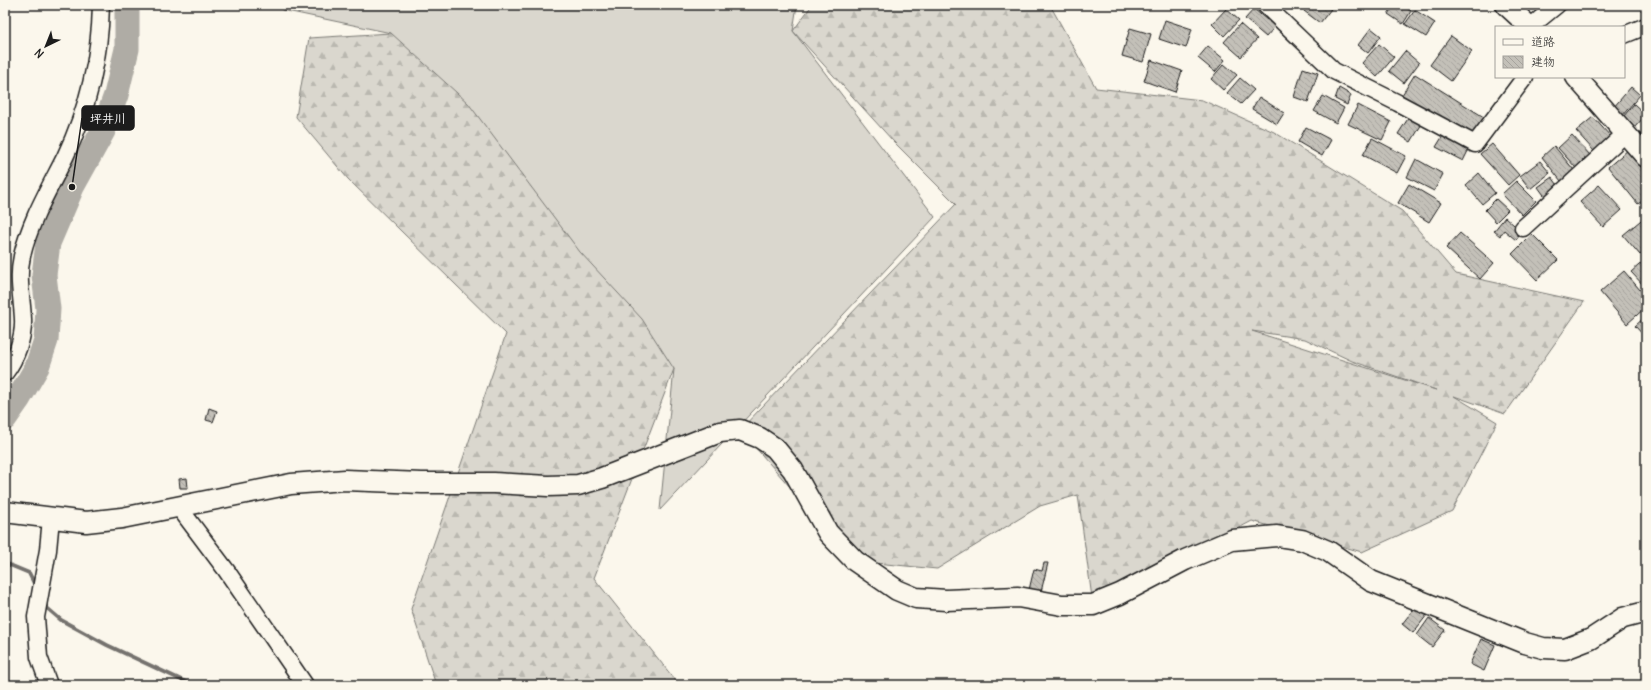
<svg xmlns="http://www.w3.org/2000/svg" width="1651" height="690" viewBox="0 0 1651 690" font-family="Delius,'Klee One',sans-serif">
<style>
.grass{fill:#dad7ce;stroke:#7b7a75}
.forest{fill:url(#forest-firs);stroke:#7b7a75;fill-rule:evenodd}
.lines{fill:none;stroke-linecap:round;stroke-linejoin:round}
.stream{stroke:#74726e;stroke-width:4}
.river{stroke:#afaca5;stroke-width:25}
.building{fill:url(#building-back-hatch);stroke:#1c1c1c}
.minor-casing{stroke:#1c1c1c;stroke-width:19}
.tertiary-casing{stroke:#1c1c1c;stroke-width:23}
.minor{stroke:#fbf7ec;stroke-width:16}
.tertiary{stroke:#fbf7ec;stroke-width:20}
.leader{fill:none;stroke:#1c1c1c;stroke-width:1.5}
.callout-dot{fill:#1c1c1c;stroke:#fbf7ec;stroke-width:1.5}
.callout{fill:#1c1c1c;stroke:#1c1c1c;stroke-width:1.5}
.callout-label{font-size:12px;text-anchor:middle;font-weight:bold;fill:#fff}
</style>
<defs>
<pattern id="forest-firs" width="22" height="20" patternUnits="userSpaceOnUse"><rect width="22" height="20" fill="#dad7ce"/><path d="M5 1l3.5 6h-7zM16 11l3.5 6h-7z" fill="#bab8b0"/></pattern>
<pattern id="building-back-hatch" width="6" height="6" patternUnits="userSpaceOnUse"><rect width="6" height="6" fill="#c3c0b8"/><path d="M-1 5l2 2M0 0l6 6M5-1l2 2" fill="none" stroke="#a7a49e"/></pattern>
</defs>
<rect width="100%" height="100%" fill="#fbf7ec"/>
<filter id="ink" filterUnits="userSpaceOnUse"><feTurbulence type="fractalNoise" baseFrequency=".025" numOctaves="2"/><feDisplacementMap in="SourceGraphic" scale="8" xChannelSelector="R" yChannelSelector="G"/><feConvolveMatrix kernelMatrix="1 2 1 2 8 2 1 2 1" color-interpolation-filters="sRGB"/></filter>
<g filter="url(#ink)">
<path class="grass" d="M283 5H797L793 31 935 217 660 510 674 369 391 33 282 10Z"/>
<path class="forest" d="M812 5H1050L1096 88 1202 100 1274 132 1402 211 1456 274 1584 302 1505 414 1454 396 1497 422 1452 511 1362 552 1252 521 1093 605 1078 495 1040 506 937 569 855 561 740 430 956 204 893 141 793 31ZM1252 331 1305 339 1352 361 1436 390Z
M391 33 468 103 580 252 642 319 674 369 594 578 679 685H436L411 609 506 334 348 179 296 117 309 38Z"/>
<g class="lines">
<path class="stream" d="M5 563 29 573 36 587
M44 602 47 608 61 620 107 645 192 685"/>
<path class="river" d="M5 418 19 398 37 367 46 340 48 309 44 275 48 243 72 187 103 131 116 95 127 49V5"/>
</g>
<path class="building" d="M1308 5H1326L1331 9 1320 23 1304 11Z
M1394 5H1402L1411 11 1403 24 1388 14Z
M1226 9 1239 20 1224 36 1212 24Z
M1254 9 1267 20 1272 14 1280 21 1266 37 1245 19Z
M1415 10 1435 23 1426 37 1405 24Z
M1165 20 1192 29 1186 48 1159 39Z
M1240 24 1257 39 1241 57 1224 42Z
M1130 28 1151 34 1143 62 1122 56Z
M1371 28 1381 36 1368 53 1358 45Z
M1451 36 1472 51 1451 81 1430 65Z
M1379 44 1394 57 1377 77 1362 63Z
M1208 46 1225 60 1215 72 1198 58Z
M1405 51 1419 63 1404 83 1389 71Z
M1151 60 1182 71 1175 92 1144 81Z
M1224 64 1237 75 1223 90 1211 79Z
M1303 68 1318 73 1308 102 1294 97Z
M1415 74 1487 119 1475 140 1402 95Z
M1240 78 1254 90 1241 104 1227 93Z
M1631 87 1640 95 1622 116 1613 108Z
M1339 88 1351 95 1347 105 1335 99Z
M1323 96 1344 108 1336 123 1314 111Z
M1259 97 1284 113 1277 124 1252 109Z
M1634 104 1646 115 1634 128 1623 117Z
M1358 105 1391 122 1382 140 1348 124Z
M1411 114 1423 122 1411 142 1398 134Z
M1593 117 1611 137 1594 151 1576 131Z
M1306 127 1331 140 1322 156 1298 142Z
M1444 134 1470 147 1463 161 1436 147Z
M1572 135 1590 155 1576 168 1558 148Z
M1372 138 1406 156 1397 173 1363 155Z
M1492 144 1519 175 1508 185 1480 154Z
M1554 146 1574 170 1561 181 1542 157Z
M1628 150 1646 173V198L1638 204 1608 167Z
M1416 159 1443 174 1434 191 1407 177Z
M1540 161 1550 173 1530 189 1520 176Z
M1479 173 1495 193 1482 204 1466 185Z
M1552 177 1560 188 1546 198 1538 187Z
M1516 181 1536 201 1522 215 1502 194Z
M1409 184 1441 203 1429 222 1398 203Z
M1599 185 1622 210 1603 227 1580 202Z
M1496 199 1508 210 1496 222 1485 210Z
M1646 216V250L1640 255 1623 235Z
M1505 217 1522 232 1516 240 1504 230 1500 236 1494 231Z
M1460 233 1494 263 1480 279 1446 248Z
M1532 234 1558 260 1537 280 1512 254Z
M1646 259V288L1631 272Z
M1624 271 1646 297V307L1627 324 1600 292Z
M1646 316V338L1635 326Z
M209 408 217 411 213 422 206 420Z
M187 478 188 488H180L179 479Z
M1044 563H1048L1040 596 1028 594 1034 569 1042 571Z
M1416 606 1427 615 1413 633 1402 624Z
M1429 618 1445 630 1432 647 1417 635Z
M1481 639 1495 645 1484 671 1470 664Z"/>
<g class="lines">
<g class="minor-casing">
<path id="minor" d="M1265 5 1334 71 1398 103 1475 144 1525 77
M1530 27 1557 5
M1624 35 1646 26
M1523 228 1626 133
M5 373C16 359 24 337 23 319 22 298 17 277 22 256 30 221 49 189 65 157 88 109 100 58 101 5
M178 506 226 570 305 685
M49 685 39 657 36 617 48 550 51 518"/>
</g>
<g class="tertiary-casing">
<path id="tertiary" d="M1506 5 1530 27
M1576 77 1646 157
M5 512 86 522 122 518 291 484 345 480 422 483H494L548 486 578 485 602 478 720 432 740 430 760 438 775 448 793 470 828 533 855 561 897 590 916 598 946 600 1018 597 1062 605H1093L1120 594 1185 560 1232 540 1277 536 1302 540 1328 551 1371 581 1525 643 1543 648 1565 649 1591 639 1623 618 1646 612"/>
</g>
<use href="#minor" class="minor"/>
<use href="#tertiary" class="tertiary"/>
</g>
</g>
<path class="leader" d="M72 187L82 118"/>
<circle class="callout-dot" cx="72" cy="187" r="4"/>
<rect class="callout" x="82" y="106" width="52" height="24" rx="4"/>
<g class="callout-label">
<text x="108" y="123">坪井川</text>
</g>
<rect width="1651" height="690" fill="none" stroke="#fbf7ec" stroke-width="20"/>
<rect x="10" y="10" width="1631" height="670" fill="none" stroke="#1c1c1c" stroke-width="1.5" filter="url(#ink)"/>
<rect x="1495" y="26" width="130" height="52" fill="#fbf7ec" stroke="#a29f99"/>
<rect x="1503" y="39" width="20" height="6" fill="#fbf7ec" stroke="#a29f99"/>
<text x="1531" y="46" font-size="12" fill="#1c1c1c">道路</text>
<rect x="1503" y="56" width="20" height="12" fill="url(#building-back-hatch)" stroke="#a29f99"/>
<text x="1531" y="66" font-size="12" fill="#1c1c1c">建物</text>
<g transform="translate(46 46) rotate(223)" stroke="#fbf7ec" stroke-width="3" paint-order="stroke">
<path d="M0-3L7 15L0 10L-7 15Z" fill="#1c1c1c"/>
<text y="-6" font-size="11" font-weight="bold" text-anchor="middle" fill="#1c1c1c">N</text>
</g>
</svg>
